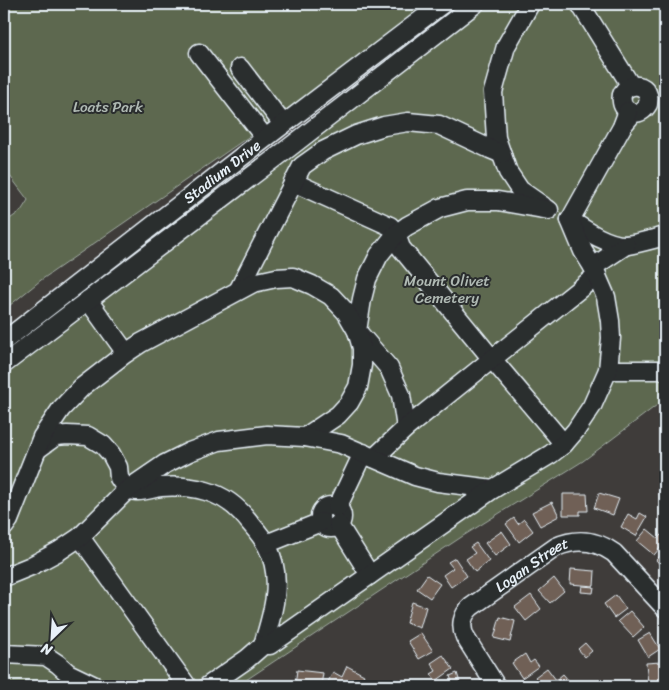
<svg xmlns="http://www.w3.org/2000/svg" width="669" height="690" viewBox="0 0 669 690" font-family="Sriracha,sans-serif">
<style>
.green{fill:#5d684f;stroke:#a2aca4}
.building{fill:#6f6056;stroke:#e8f1f8}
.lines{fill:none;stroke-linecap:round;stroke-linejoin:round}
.minor-casing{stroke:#e8f1f8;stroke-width:21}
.minor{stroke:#2a2d2e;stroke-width:18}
.labels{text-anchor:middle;stroke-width:4;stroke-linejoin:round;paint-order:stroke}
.park-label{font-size:15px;fill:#b0bab4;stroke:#2a2d2e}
.street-label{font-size:15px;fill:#e8f1f8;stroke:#2a2d2e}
</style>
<rect width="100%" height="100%" fill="#3f3c3a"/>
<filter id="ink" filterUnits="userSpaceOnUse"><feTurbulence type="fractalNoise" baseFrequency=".02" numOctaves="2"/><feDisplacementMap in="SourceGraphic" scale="10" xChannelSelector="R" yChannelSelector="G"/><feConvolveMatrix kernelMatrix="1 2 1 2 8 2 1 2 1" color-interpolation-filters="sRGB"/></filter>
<g filter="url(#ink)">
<path class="green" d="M4 4H441L41 280 4 310V223L21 211 28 200 4 168Z
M462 4H665V399L583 461 463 536 237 686H4V355L229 181 403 52Z"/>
<path class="building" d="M599 493 619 499 613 515 594 508Z
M563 494H587L588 511H580V515H563Z
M552 502 559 516 540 526 532 512Z
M640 513 647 517 636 536 621 527 628 514 637 519Z
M514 518 518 524 524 519 533 531 519 542 506 524Z
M647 529 658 538 662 534 665 537V542L654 555 637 541Z
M502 531 511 544 495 556 485 543Z
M476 543 489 561 475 572 466 559 475 553 470 547Z
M665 551V570L656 560Z
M455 558 467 576 451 587 443 575 453 568 448 562Z
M571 569 595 571 594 586 570 584Z
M427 575 440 584 430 598 417 589Z
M554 578 564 591 550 603 539 591Z
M582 586 594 587 593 593 581 592Z
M531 595 541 609 526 621 515 607Z
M616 595 626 609 614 618 604 604Z
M412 602 426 607 420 628 406 623Z
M630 611 644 627 633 637 618 621Z
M500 617 515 621 510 642 494 638Z
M421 633 433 651 419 659 408 641Z
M650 633 660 649 648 657 638 640Z
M585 643 592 651 585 657 578 649Z
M525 654 530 663 534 660 539 666 522 678 512 663Z
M443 655 453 669 436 681 431 674 436 671 431 663Z
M661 662 662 683H648L646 663Z
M347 666 364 675 358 686H326L333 672 342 677Z
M547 668 556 680 563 674 569 681 563 686H542L535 677Z
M297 670 323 673 321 686 295 685Z
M457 673 461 686H437L452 682 450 676Z"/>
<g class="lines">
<g class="minor-casing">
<g id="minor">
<path d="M530 4 506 46 493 92 496 138 508 172 520 190 543 206"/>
<path d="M580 4 631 86"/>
<path d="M199 53 265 138"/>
<path d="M240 68 283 124"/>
<path d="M623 125 633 113C640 113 644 111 648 104 653 78 617 82 622 102 623 108 627 111 633 113"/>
<path d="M293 182 390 226 396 234 401 248 492 359 564 444"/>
<path d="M570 220C585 230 608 246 627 245 640 243 653 239 665 236"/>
<path d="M593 267 626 245"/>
<path d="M239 289 302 166 323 151 356 135 384 126 408 122 439 125 490 149 502 154"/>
<path d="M88 300 126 353"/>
<path id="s1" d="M4 341 276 130 442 4"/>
<path d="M4 364 290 147 475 4"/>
<path d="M608 370H665"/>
<path d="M406 428 401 395 389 368 357 331 362 299 367 279 379 255 396 234 407 226 440 208 467 201H498L549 210"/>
<path d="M38 449 56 436 67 435 88 436 103 445 111 454 118 467 119 478 127 490C131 490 135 491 138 491 146 491 153 488 161 487 175 486 192 487 206 491 224 496 240 509 251 524 257 531 263 538 267 546 284 578 273 613 263 645"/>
<path d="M374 458 406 428 597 275"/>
<circle cx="331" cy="517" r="11"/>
<path d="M337 508 363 453"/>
<path d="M338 524 370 575"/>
<path d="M4 527 9 520 42 437 61 409 82 387 126 353 141 343 253 283 276 278 293 277 312 285 331 296 346 312 357 331 362 348V365L358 387 349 403 338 415 305 437"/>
<path d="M80 537 187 686"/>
<path d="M266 544 321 522"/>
<path d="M4 577 31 566 59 551 80 537 127 490 165 464 189 452 219 441 267 435 305 437 341 444 415 476 438 482 493 489"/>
<path d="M4 654 46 656 58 664 68 673 95 686"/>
<path d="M208 686 247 659 263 645H270L493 489 551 454 564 444 576 430 592 406 608 370 611 338 610 321 606 297 593 267 583 251 570 220 622 127 628 111"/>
<path id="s2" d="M496 686 465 637C460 626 462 615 471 607L556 547C576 538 596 540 614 553L665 608"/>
</g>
</g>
<use href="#minor" class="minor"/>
</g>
</g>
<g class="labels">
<g class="park-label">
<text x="108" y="112">Loats Park</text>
<text x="447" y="286">Mount Olivet<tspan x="447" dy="17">Cemetery</tspan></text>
</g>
<g class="street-label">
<text dy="5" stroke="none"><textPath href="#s1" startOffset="276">Stadium Drive</textPath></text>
<text dy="5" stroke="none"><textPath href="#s2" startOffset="165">Logan Street</textPath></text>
</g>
</g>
<rect width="669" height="690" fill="none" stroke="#2a2d2e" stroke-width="20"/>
<rect x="10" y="10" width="649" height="670" fill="none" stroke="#e8f1f8" stroke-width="2" filter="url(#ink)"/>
<g transform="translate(52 638) rotate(205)" stroke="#2a2d2e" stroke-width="4" paint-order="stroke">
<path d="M0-4L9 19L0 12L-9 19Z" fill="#e8f1f8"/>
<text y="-8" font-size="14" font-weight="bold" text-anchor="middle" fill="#e8f1f8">N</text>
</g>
</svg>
